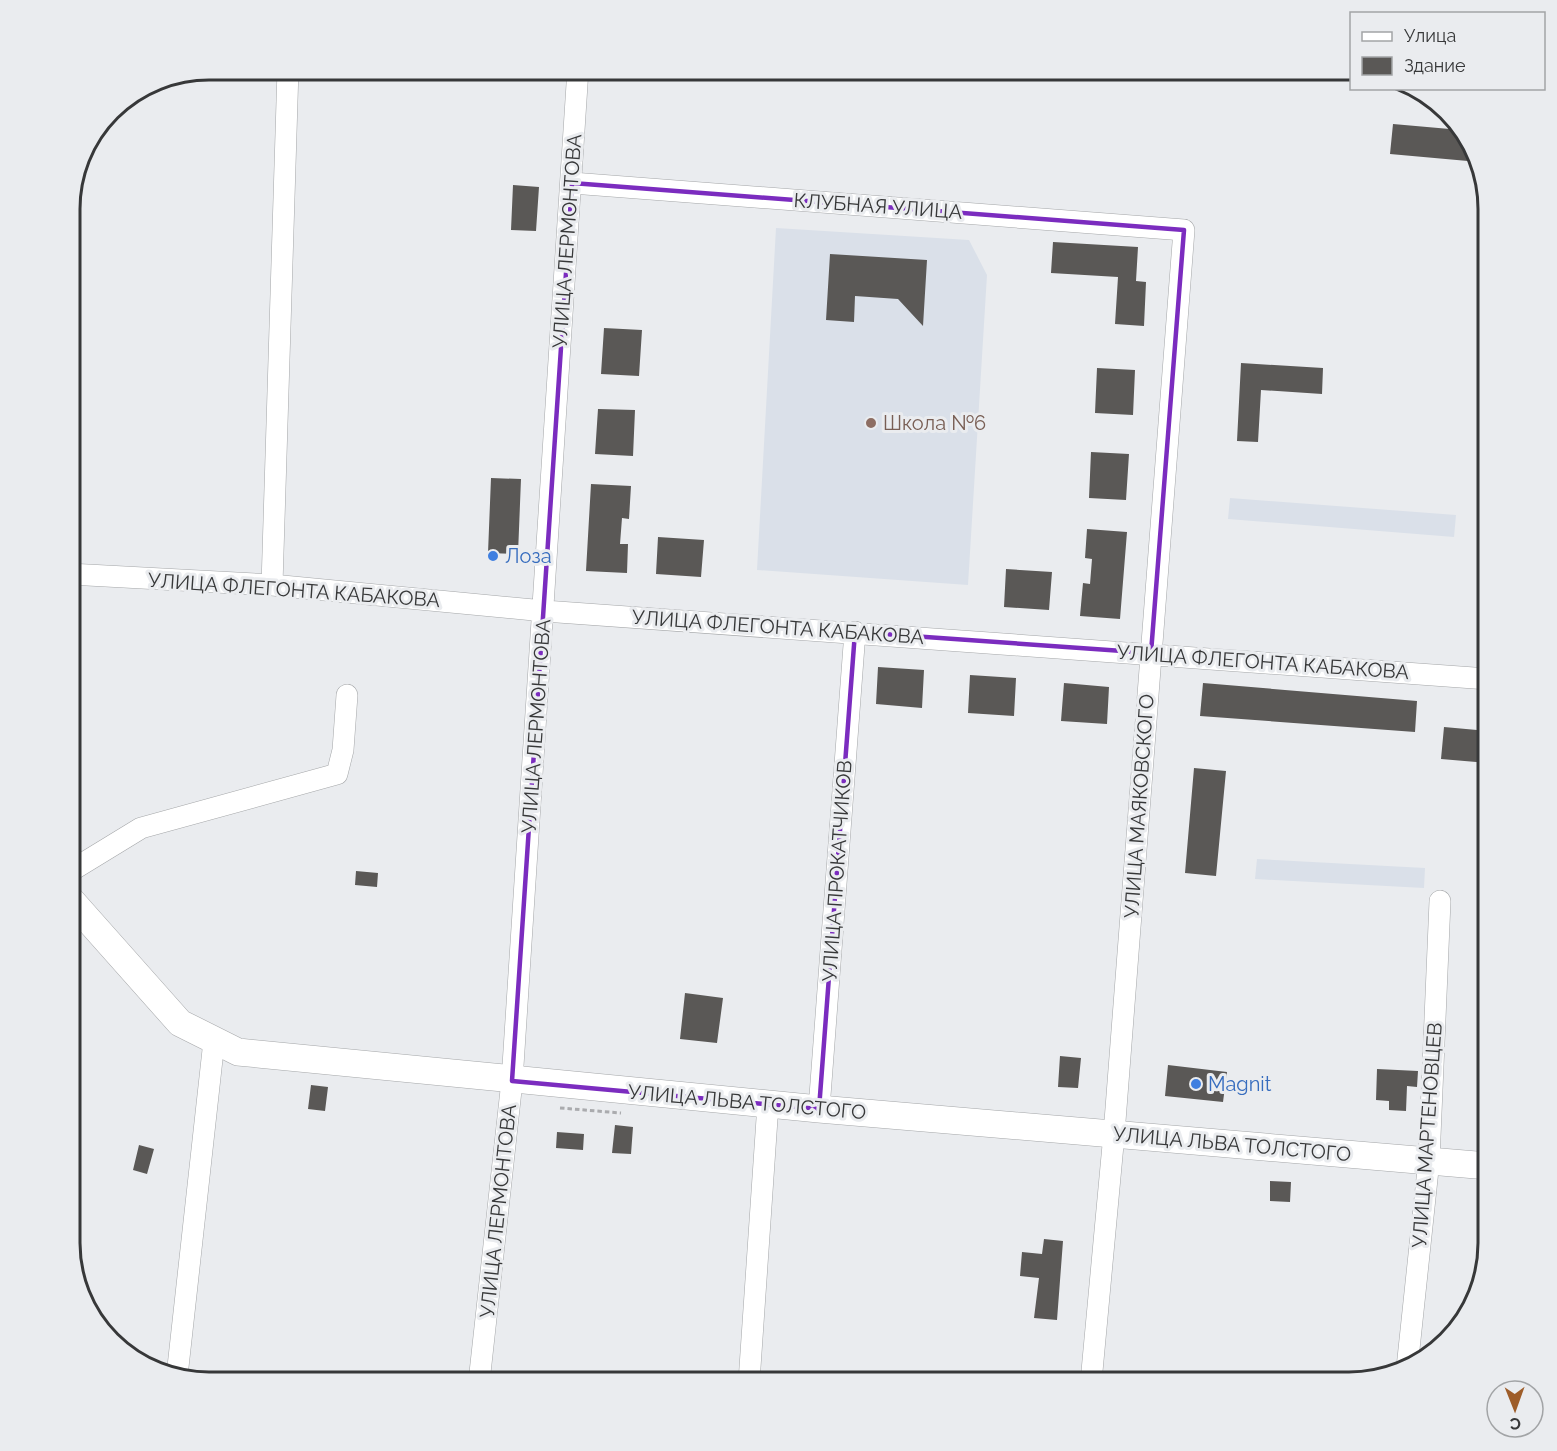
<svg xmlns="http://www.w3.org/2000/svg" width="1557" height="1451" viewBox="0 0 1557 1451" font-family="Raleway,sans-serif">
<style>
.built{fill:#dae0e9}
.building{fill:#5a5856}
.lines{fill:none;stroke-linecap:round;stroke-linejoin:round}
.minor-casing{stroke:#a4a6a8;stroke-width:22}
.major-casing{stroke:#a4a6a8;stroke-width:28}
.path{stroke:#aaabae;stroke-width:3;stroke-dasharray:4.5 3;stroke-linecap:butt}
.minor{stroke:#fff;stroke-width:21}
.major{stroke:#fff;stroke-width:27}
.marked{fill:none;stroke:#7b2cbf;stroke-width:4.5;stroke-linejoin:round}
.education-dot{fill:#8d6e63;stroke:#eaecef;stroke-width:2}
.shop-dot{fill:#3f7fe0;stroke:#eaecef;stroke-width:2}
.labels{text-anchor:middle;stroke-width:6;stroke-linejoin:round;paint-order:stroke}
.street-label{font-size:20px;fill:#373839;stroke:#eaecef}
.education-label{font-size:20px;fill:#785e54;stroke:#eaecef;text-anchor:start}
.shop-label{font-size:20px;fill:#366cbe;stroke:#eaecef;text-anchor:start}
.rim{fill:none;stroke:#373839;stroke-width:3}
</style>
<rect width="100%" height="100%" fill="#eaecef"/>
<path class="built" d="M776 228 969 240 987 275 968 585 757 570Z
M1230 498 1456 515 1454 537 1228 519Z
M1257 859 1425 868 1424 888 1255 879Z"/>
<path class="building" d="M1393 124 1461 130 1479 162 1390 154Z
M513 185 539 187 536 231 511 230Z
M1053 242 1138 247 1136 281 1146 282 1144 326 1115 324 1118 277 1051 273Z
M830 254 927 260 923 326 898 299 855 296 854 322 826 320Z
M604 328 642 330 639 376 601 374Z
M1241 363 1323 368 1322 394 1261 390 1258 442 1237 441Z
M1097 368 1135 370 1133 415 1095 413Z
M598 409 635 410 633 456 595 454Z
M1091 452 1129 454 1126 500 1089 498Z
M491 478 521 479 518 554 488 553Z
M591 484 631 486 629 519 622 518 620 544H628L627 573 586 571Z
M1087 529 1127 532 1120 619 1080 616 1083 583 1090 584 1092 559 1085 558Z
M658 537 704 540 701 577 656 574Z
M1006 569 1052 572 1049 610 1004 607Z
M878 667 924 670 922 708 876 704Z
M970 675 1016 678 1014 716 968 713Z
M1064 683 1109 687 1107 724 1061 721Z
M1203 683 1417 701 1415 732 1200 716Z
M1444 727 1488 731V763L1441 759Z
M1194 768 1226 771 1216 876 1185 873Z
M356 871 378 873 377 887 355 885Z
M685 993 723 998 717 1043 680 1039Z
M1060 1056 1081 1058 1078 1088 1058 1087Z
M1168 1065 1227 1072 1223 1102 1165 1096Z
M1377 1069 1418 1071 1417 1087 1407 1086 1406 1111 1389 1110V1101L1376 1100Z
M311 1085 328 1087 325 1111 308 1109Z
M615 1125 633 1127 631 1154 612 1153Z
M557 1132 584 1134 583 1150 556 1148Z
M139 1145 154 1149 147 1174 133 1170Z
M1270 1181 1291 1182 1290 1202 1270 1201Z
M1044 1239 1063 1241 1057 1320 1034 1318 1039 1278 1020 1276 1022 1252 1042 1254Z"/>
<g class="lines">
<g class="minor-casing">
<path id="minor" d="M572 183 1184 230 1114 1134 1091 1382
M69 574 272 585 544 611 1488 679
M272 585 288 69
M69 872 141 828 337 774 343 750 347 695
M819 1109 855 632
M1407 1368 1429 1160 1440 901
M177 1376 214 1041
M479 1382 512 1081 578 69
M749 1382 768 1104"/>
</g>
<g class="major-casing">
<path id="major" d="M69 898 180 1023 238 1052 819 1109 1488 1166"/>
</g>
<path class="path" d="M560 1108 621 1113"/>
<use href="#minor" class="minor"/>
<use href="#major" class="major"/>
</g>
<path class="marked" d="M572 183 1184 230 1151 653 855 632 819 1109 512 1081Z"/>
<circle class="education-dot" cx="871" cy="423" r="6"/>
<g class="shop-dot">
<circle cx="493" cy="556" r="6"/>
<circle cx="1196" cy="1084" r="6"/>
</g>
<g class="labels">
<g class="street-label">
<text transform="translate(878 206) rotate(4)" y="7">КЛУБНАЯ УЛИЦА</text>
<text transform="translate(567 241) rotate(-86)" y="7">УЛИЦА ЛЕРМОНТОВА</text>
<text transform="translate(294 590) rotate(4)" y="7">УЛИЦА ФЛЕГОНТА КАБАКОВА</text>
<text transform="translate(778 627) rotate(4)" y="7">УЛИЦА ФЛЕГОНТА КАБАКОВА</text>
<text transform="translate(1263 662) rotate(4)" y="7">УЛИЦА ФЛЕГОНТА КАБАКОВА</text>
<text transform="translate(536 726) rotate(-86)" y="7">УЛИЦА ЛЕРМОНТОВА</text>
<text transform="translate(1139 806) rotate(-86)" y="7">УЛИЦА МАЯКОВСКОГО</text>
<text transform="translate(837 871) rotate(-86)" y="7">УЛИЦА ПРОКАТЧИКОВ</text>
<text transform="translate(747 1102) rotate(5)" y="7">УЛИЦА ЛЬВА ТОЛСТОГО</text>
<text transform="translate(1427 1135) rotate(-86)" y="7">УЛИЦА МАРТЕНОВЦЕВ</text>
<text transform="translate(1232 1144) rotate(5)" y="7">УЛИЦА ЛЬВА ТОЛСТОГО</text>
<text transform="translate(498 1211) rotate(-84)" y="7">УЛИЦА ЛЕРМОНТОВА</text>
</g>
<g class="education-label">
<text x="883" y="430">Школа №6</text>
</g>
<g class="shop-label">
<text x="505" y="563">Лоза</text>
<text x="1208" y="1091">Magnit</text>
</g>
</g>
<path d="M0 0H1557V1451H0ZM209 80H1349A129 129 0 0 1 1478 209V1243A129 129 0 0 1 1349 1372H209A129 129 0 0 1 80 1243V209A129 129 0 0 1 209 80Z" fill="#eaecef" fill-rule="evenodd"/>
<path class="rim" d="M209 80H1349A129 129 0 0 1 1478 209V1243A129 129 0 0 1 1349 1372H209A129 129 0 0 1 80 1243V209A129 129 0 0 1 209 80Z"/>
<rect x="1350" y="12" width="195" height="78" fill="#eaecef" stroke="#a2a4a6" stroke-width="1.5"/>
<rect x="1362" y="32" width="30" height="9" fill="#ffffff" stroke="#a2a4a6" stroke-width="1.5"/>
<text x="1404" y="42" font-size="18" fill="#373839">Улица</text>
<rect x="1362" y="57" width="30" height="18" fill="#5a5856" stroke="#a2a4a6" stroke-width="1.5"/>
<text x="1404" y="72" font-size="18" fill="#373839">Здание</text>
<g transform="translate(1515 1409) rotate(179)"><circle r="28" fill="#eaecef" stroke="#a2a4a6" stroke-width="1.5"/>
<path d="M0-4.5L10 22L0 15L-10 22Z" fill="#9e5d29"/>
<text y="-9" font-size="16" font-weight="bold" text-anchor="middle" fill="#373839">С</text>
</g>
</svg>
